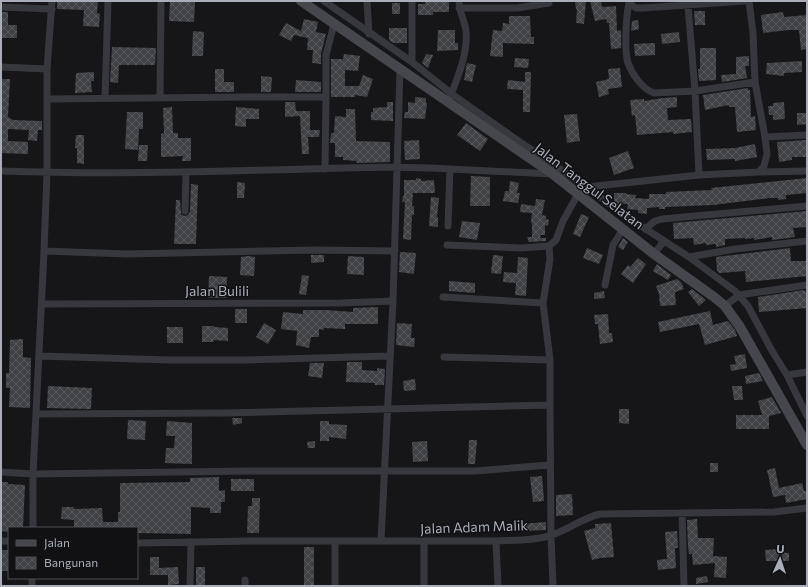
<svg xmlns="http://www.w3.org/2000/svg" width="808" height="587" viewBox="0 0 808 587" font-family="Commissioner,sans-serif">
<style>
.building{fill:url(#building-cross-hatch)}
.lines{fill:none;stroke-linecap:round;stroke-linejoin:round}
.street{stroke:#37383d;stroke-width:7}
.secondary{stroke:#45474d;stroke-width:10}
.labels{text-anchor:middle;stroke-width:3;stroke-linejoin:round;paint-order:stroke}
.street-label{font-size:14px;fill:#a8adb8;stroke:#111113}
</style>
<defs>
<pattern id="building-cross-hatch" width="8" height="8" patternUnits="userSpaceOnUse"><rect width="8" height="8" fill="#404145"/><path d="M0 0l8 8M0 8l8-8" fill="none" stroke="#595a5e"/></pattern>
</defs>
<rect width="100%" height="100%" fill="#161618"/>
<path class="building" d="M57 1H98L97 13 100 14 99 27 83 26 84 10 57 9Z
M170 1H195L194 22 169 21Z
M425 1H449V12H433V15H418V4H425Z
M586 1 584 24 576 23 577 9H576L575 2Z
M590 1H601L602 7 616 6 617 31 621 30V48L611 49 609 23H607L606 19 595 21Z
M392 3H400V14H392Z
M694 11H705V25H695Z
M1 12H8V25H17V38H1Z
M783 12 784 17 807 15V49L801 50 799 30H788L763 33 761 15Z
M509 16H530L531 37H534V44L503 43V57L490 56 493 30 502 31 503 23 509 24Z
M304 19 318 22 316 32 326 34 321 54V64L312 63 313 50H307L308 38 294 35 291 41 279 35 286 23 301 31Z
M638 20 639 29 631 31 632 21Z
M389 28H407V43H393L389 40Z
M438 30H455V43H458V50L437 51Z
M193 31 204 32 203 56H192Z
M679 32 680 42 662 44 661 34Z
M655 43V55L635 56 634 44Z
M112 47 156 48 155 65H119L118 83 110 82Z
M700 48H716V80L699 81 698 69H700Z
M344 54 360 56 358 71 345 70V86H359L363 75 373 79 367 97 355 95V97H331V59H343Z
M426 54 433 55 428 68 422 63Z
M749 56V66H745L747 78 722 82 721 75 736 74V57Z
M515 58 529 59 528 68 514 67Z
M802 61V72L784 73V76L766 74 767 63Z
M467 63 476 65 472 82 464 80Z
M620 68 622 87 608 89 609 94 599 97 596 82 609 79 608 69Z
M215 69H224V82H234V92H215Z
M94 72V81H91L92 92 75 93 76 73Z
M525 72H531L530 112H523V90L507 89 508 80 525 82Z
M261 76 272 77 271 92H261Z
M1 79H10L8 117 13 120 42 121V130H38L37 141 28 140 29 130 8 129V141L28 142V154L1 153Z
M296 80 321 82V92H295Z
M748 88V90H750L751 117 755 116 756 130 737 132 735 107H729V105L705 110 703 95Z
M415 97 426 98V103H427L425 119 404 118 405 112H408V102L415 103Z
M677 97V107L667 108 668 120 691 119 692 132 673 134V132L637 135 635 115 632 116 630 100 644 99V101L663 98Z
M285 102H295L296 111H310V130H320L319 137H308L309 154H302L300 116 285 117Z
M387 102H393V121L371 120V112H373V108L387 107Z
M784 102 785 119 773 120V115H769L768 106H773V103Z
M172 107 173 133H178V138H191V161H182L183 156 161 157V134L164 133 163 108Z
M236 107 259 109V119H246V127L235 126Z
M346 109H355L356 141 390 142V162L356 163 357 161 343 160V157H335V143H330L331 133H334L335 116 346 117Z
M127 112H143V129H139L138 150 125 149Z
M797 113H807V124L797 125Z
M577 114 580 141 567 143 564 115Z
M466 123 488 139 480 151 457 135Z
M76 135H84V164L77 163V148H75Z
M419 140 420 159 405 160 404 141Z
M807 140V157H792V160L779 162 777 142Z
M755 144 757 157 735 161V159L707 160 706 149 735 148Z
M139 145H148L147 161H138Z
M628 151 634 168 614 175 609 158Z
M471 176 490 177V206H470Z
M416 178 421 179V181L434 180 435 193H413L412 206H414V215H412L411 240 403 239 405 202H402L403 196H404V180H416Z
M807 178V193L786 195V199L778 200V198H770L713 205 665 207V209H659V207L647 208V214L638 213V210L627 209 628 204H617L614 202V193H626V194L636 195 635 198 649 199V194H666V192L712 190 711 188Z
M510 181 519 183 517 193H520L518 203 503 201 505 191H509Z
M237 182 245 183 244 198H237Z
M191 184 198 185 196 244H174L176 200H180L181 214 184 216 188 215 190 211Z
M431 197 439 198 437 217H438V227L429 226Z
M536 199 545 200 542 215 546 216V219L549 220 548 226 545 225V235H540L541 238H546V241L529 242 527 237H532V223H531L532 213 520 212 521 204 535 206Z
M807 211V227L793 228 795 237 772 240V237L754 240V238L745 239V238L725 239V245L716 247V244L706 245V243L694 245 693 238 674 239 673 223Z
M581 214 589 217 580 237 573 234Z
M462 221 480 223 477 240 459 237Z
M623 238 628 242 623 250 618 247Z
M587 248 603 255 599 264 583 258Z
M790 248 791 261H806L807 276 746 282 745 271 720 273 717 271 716 257Z
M400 252 416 253 414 274 399 272Z
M311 255H324V262L311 263Z
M493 255 503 256 501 274 491 273Z
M248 256 255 257 254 276 240 275 241 257Z
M348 256 364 257V275L347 274Z
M518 257 528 258 526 296 515 295 516 283 503 282 504 272 517 273Z
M638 258 646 264 633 283 621 274 628 265 630 267Z
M657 264 671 275 668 280 653 271Z
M302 275 309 276 306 295 299 294Z
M209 276 227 277 226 298H208Z
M677 279 681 282 684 289 675 292 676 305 660 306 659 294 656 286Z
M449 281 475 283V293L449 291Z
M692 289 706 300 699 306 688 292Z
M804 290 805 292 807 291V308L759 312 758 297Z
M604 291 605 298 594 299V293Z
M378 307V324H345V329L324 328V330L319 329V337H311L309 348 296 345 297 331 281 329 283 312 303 314V310H326L353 312V308Z
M235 309H247V323H235Z
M710 311 713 325 728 321 735 330 737 336 705 345 699 324 660 332 658 322Z
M608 314 609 333H612L613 342 600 344 598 324H595L594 315Z
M264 323 276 330 268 344 256 337Z
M397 323 412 324 411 338H415L414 347 396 345Z
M202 326H214V327L228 328V341L214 340 213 342H202Z
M167 327H183V343H167Z
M23 339V357L31 358 30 408 9 407 10 388H6V373H9L10 340Z
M745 354 747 368 731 371 730 365 736 364 734 356Z
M347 362H362V370L377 371V368L385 369 384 385H375V383L346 382Z
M310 363H324L322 378 308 376Z
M759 373 763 381 746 384 745 376Z
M415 379 416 390 404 391 403 381Z
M48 386 92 388 91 409 47 408Z
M732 386H742L743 400H734Z
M772 397 781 413 769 416V429H736V415H762L758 401Z
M619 409H629V424L619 423Z
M232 418H242V423L233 425Z
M128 420 146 421 145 440 127 439Z
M167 421 192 423V464L165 463 166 448H174L175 436H166Z
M320 421H329V424L347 425 346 439 329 437V441H320Z
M469 440H477L475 464H468Z
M315 441V448H308L307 442Z
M427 441 428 461 413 462 412 442Z
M710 463H718V472H710Z
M775 468 779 488 802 483 804 491H807V499L786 503 785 495 773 497 767 470Z
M542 476 544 501 533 502 530 477Z
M219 477V491L225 490V502H221V513H210V508L191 507V534L137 533V528H74V520L61 519 62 507H74V509L102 508 103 522H118V512H120V483L190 482V478Z
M231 479H254V491H231Z
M1 482H8V484L25 485 23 528H9V532L1 531Z
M572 494 573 515 556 516V495Z
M252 498H260L259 533H247L248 506H252Z
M697 519 698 538H714L713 556 727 557 726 578 714 577 715 563 693 565 692 554H689L688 547 687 520Z
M546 522V530L521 531V524Z
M611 523 614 557 600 558 592 560 584 531 595 528V524Z
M677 531 678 548H675L676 568 658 570 657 560 667 559 665 532Z
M304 547H314V586H304Z
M778 549 779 552 789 553V561H766L765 550Z
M1 550H9V571H1Z
M150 557H159V568L178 567 179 584 168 585V575H150Z
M196 567H205V585H196Z
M707 576 708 582 696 584V578Z"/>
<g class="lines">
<path class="street" d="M324 1 412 62 452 94 510 135 595 193 618 211 689 257 735 291 748 306 771 349 787 375 807 416
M367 1 369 34
M629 1V3L636 8H643L745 1
M629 3C626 17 624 50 628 63 632 74 642 89 654 93L695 91 755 82
M688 6 695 91 699 175
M1 7 52 9
M459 8H517L549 3
M412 62V1
M1 67 47 69
M450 97C458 77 468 53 466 31 465 21 459 12 459 1
M105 98 108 1
M160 98 161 1
M47 99 247 97H326V55L334 24
M765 137 807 135
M325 169 326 97
M450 169 552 174
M1 171C89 174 177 173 265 170 326 169 388 165 450 169L448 226
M759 172 807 171
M587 187 699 175 759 172 764 166 767 154 765 137 755 82 753 33 749 1
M185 211 186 172
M645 229 655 221 662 219 807 206
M447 245 521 248 549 246
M44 251 127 254 315 250 395 251
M654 254 664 241
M689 257 735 249 807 241
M605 285 613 245 623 229
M443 297 543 303
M42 304 341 303 393 301
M725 306 739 295 807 285
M39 356 169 360H245L389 356
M444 357 550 360
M787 375 807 372
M550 405V360L543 303 550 259 549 246 556 240 563 221 578 194
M36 414 226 413 550 405 551 536 553 586
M1 472 33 474 250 471H475L550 465
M682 513 684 586
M33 528V474L44 251 47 173V69L52 1
M1 541H9
M335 541V586
M381 541 393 301 400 70
M496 541 498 586
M137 543 250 541H496C514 540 535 541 552 535 569 529 583 518 600 514L774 512 807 508
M32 586V578
M190 586 191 542
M245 586V580
M424 586V542"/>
<path class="secondary" d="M301 1 553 174 654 254 714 297 725 306 740 327 807 445"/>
</g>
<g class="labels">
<g class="street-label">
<text transform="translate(589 186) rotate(37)" y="5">Jalan Tanggul Selatan</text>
<text x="217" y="296">Jalan Bulili</text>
<text transform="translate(474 527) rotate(-2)" y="5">Jalan Adam Malik</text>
</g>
</g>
<rect width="808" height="587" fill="none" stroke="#a8adb8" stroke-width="4"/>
<rect x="8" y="527" width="130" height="52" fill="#111113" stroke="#4d4f55"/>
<rect x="16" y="540" width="20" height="6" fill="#45474d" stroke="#4d4f55"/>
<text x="44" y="547" font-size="12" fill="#a8adb8">Jalan</text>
<rect x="16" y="557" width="20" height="12" fill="url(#building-cross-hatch)" stroke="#4d4f55"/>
<text x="44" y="567" font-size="12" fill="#a8adb8">Bangunan</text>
<g transform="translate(780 559) rotate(3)" stroke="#111113" stroke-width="3" paint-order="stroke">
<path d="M0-3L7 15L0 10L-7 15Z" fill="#a8adb8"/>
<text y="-6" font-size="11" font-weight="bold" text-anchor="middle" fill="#a8adb8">U</text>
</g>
</svg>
